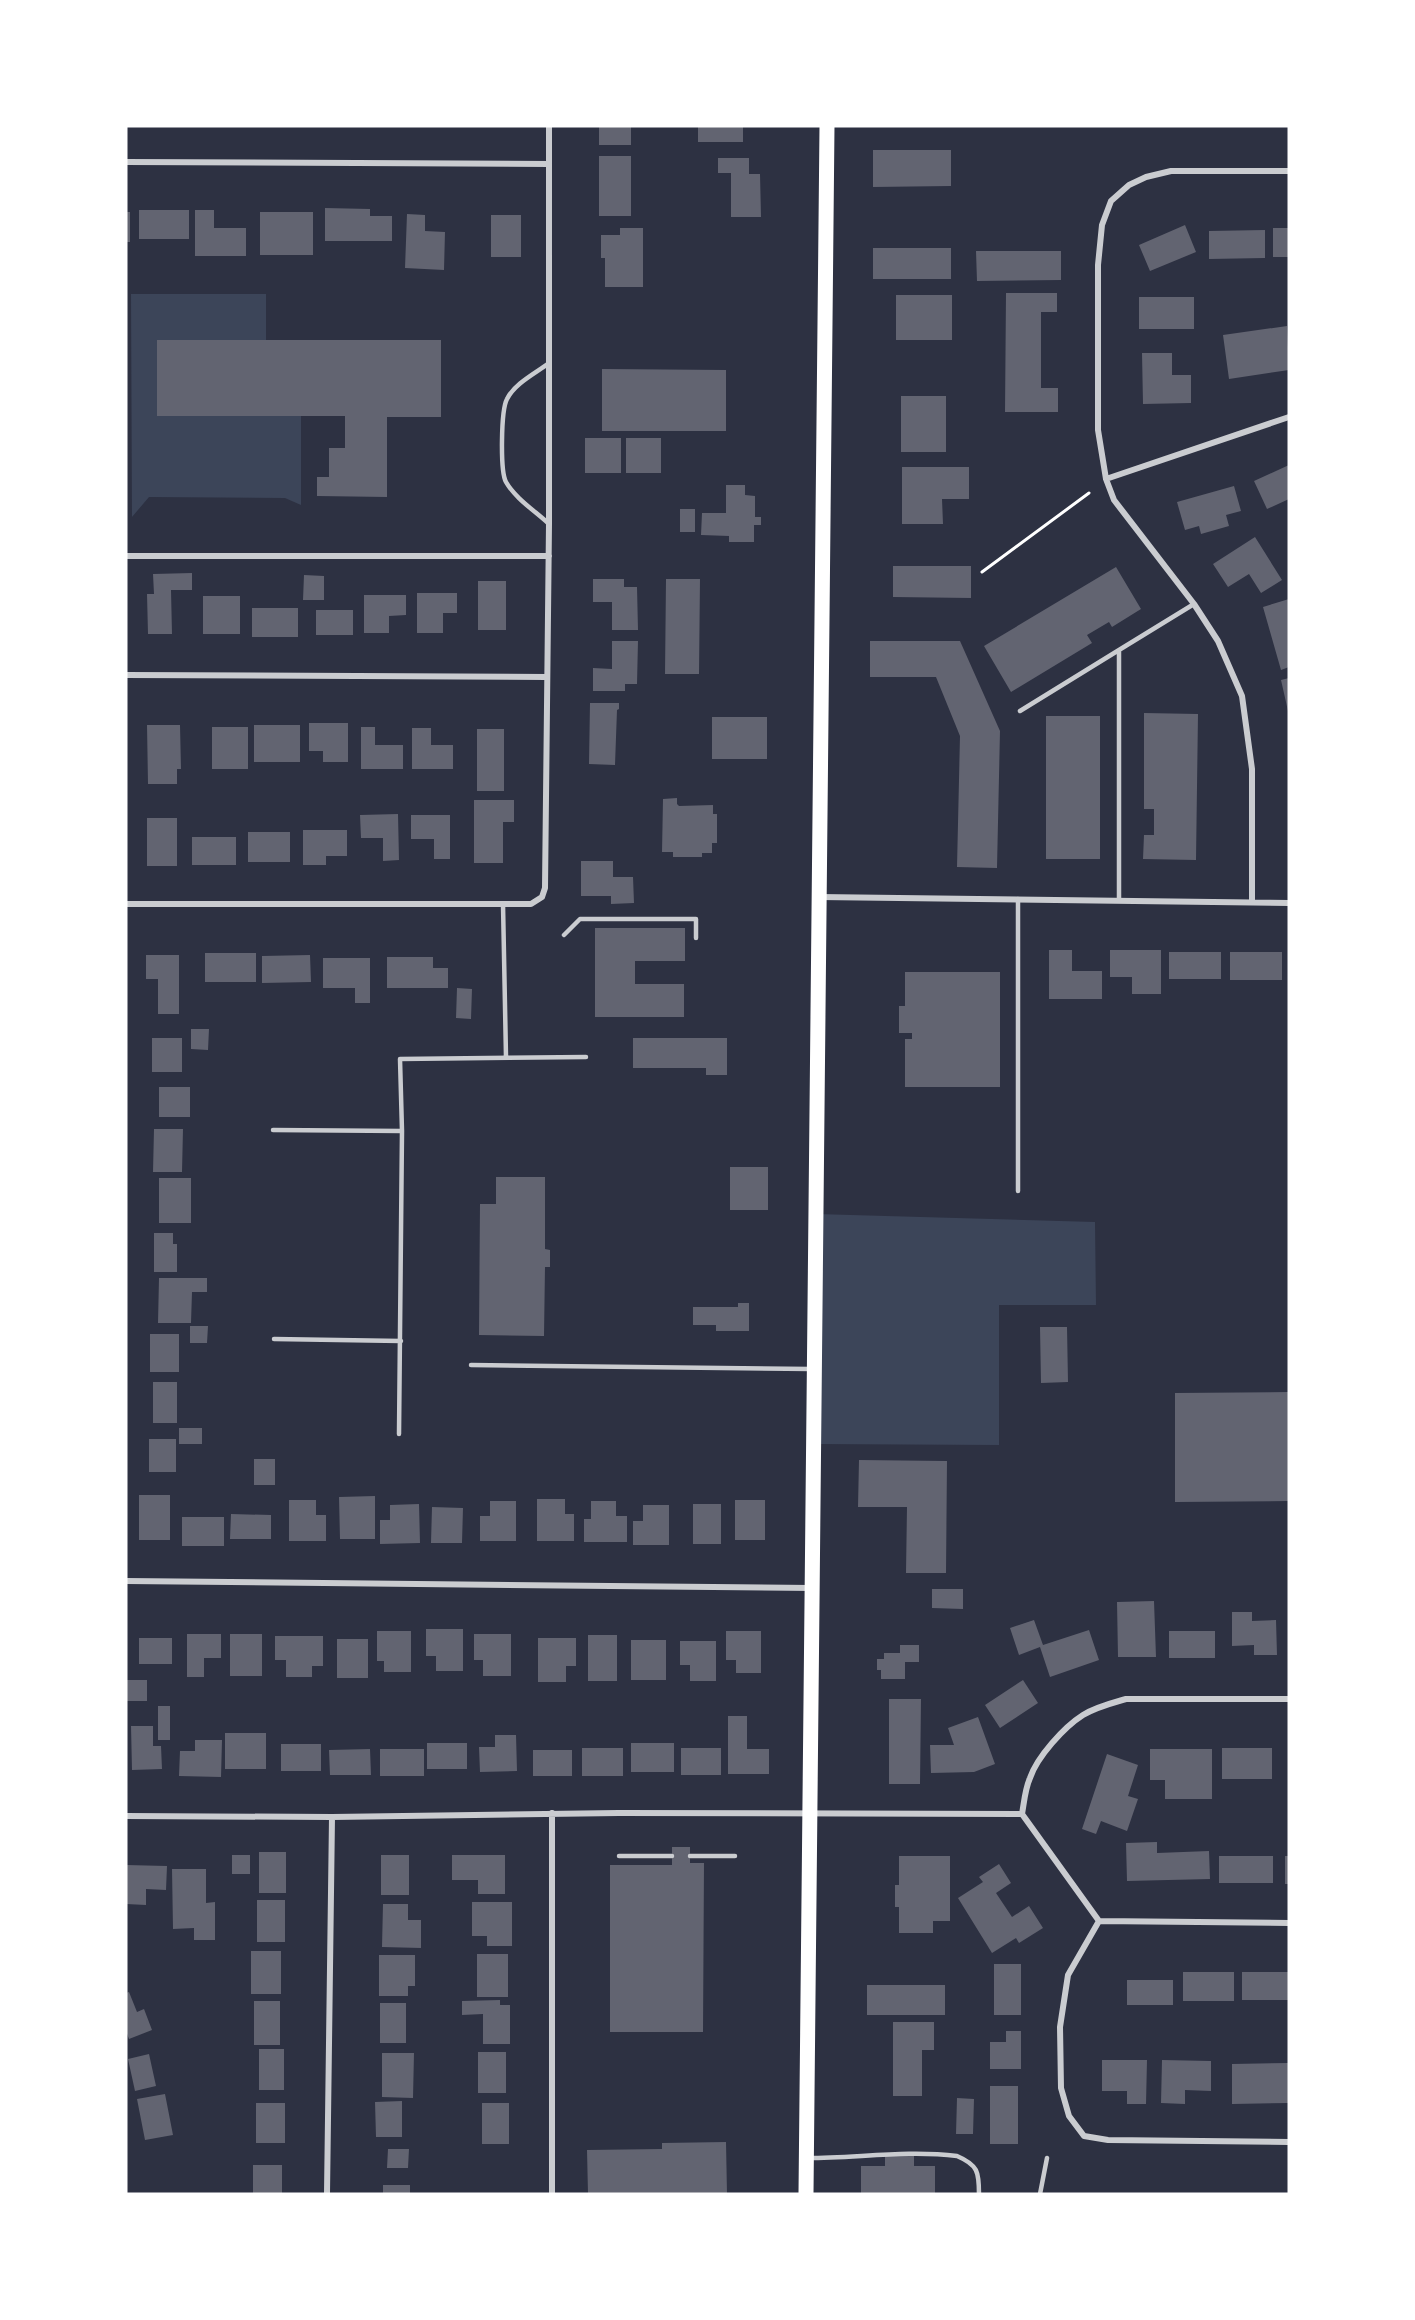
<svg xmlns="http://www.w3.org/2000/svg" width="1415" height="2320" viewBox="0 0 1415 2320" font-family="'Space Grotesk',sans-serif">
<style>
.green{fill:#3c4559}
.building{fill:#626471}
.lines{fill:none;stroke-linecap:round;stroke-linejoin:round}
.path{stroke:#fff;stroke-width:3}
.service{stroke:#caccd0;stroke-width:4.5}
.minor{stroke:#caccd0;stroke-width:6}
.primary{stroke:#fff;stroke-width:15}
</style>
<rect width="100%" height="100%" fill="#2d3142"/>
<path class="green" d="M131 294H266V340H157V415L301 416V505L285 498 149 497 132 517Z
M816 1214 1095 1222 1096 1305H999V1445L814 1444Z"/>
<path class="building" d="M599 126H631V145H599Z
M698 126H743V142H698Z
M873 150H951V186L873 187Z
M599 156H631V216H599Z
M718 158H749V174H760L761 217H731V173H718Z
M325 208 370 209V216H392V241H325Z
M139 210H189V239H139Z
M195 210H214V228H246V256H195Z
M126 212H130V242H126Z
M260 212H313V255H260Z
M407 214 425 215V231L445 232 444 270 405 268Z
M491 215H521V257H491Z
M1185 225 1196 252 1150 271 1139 245Z
M620 228H643V287H605V258H601V235H620Z
M1273 228H1289V257H1273Z
M1265 230V258L1209 259V231Z
M873 248H951V279H873Z
M976 251H1061V280L977 281Z
M1006 293H1057V312H1041V388H1058V412H1005Z
M896 295H952V340H896Z
M1139 297H1194V329H1139Z
M1287 326 1289 370 1229 379 1223 335Z
M157 340H441V417H387V497L317 496V477H329V448H345V416H157Z
M1142 353H1172V375H1191V403L1143 404Z
M602 369 726 370V431H602Z
M901 396H946V452H901Z
M585 438H621V473H585Z
M626 438H661V473H626Z
M1289 465V499L1267 509 1254 481Z
M902 467H969V499H942L943 524H902Z
M726 485H745V495L755 496V517H761V525H754V542H729V536L701 535 702 513H726Z
M1234 486 1241 511 1226 515 1229 526 1201 534 1199 526 1185 530 1177 502Z
M680 509H695V532H680Z
M1255 537 1282 580 1261 593 1249 574 1228 587 1213 564Z
M893 566H971V598L893 597Z
M1116 567 1141 609 1112 627 1109 622 1087 635 1092 643 1011 692 984 646Z
M192 573V590H171L172 634H148L147 594H154L153 574Z
M304 575 324 576V600H303Z
M593 579H624V587H637L638 630H612V602H593Z
M666 579H700L699 674H665Z
M478 581H506V630H478Z
M417 593H457V613H443V633H417Z
M364 595H406V615L389 616V633H364Z
M203 596H240V634H203Z
M1289 599V667L1281 670 1263 607Z
M252 608H298V637H252Z
M316 610H353V635H316Z
M612 641H638L637 684H625V691H593V668L612 669Z
M870 641H960L1000 731 997 868 957 867 960 736 936 677H870Z
M1289 678V711H1288L1281 680Z
M590 703H619V709L617 710 615 765 589 764Z
M1144 713 1198 714 1196 860 1143 859 1144 835H1154V809H1144Z
M1046 716H1100V859H1046Z
M712 717H767V759H712Z
M309 723H348V762H323V751H309Z
M147 725H180L181 769H177V784H148Z
M254 725H300V762H254Z
M212 727H248V769H212Z
M361 727H375V745H403V769H361Z
M412 728H431V745H453V769H412Z
M477 729H504V791H477Z
M677 798V804L679 806 713 805V814H717V843H712V853H702V857H673V852H662L663 799Z
M474 800H514V822H503V863H474Z
M398 814 399 860 383 861V838H361L360 815Z
M411 815H450V859H434V839H411Z
M147 818H177V866H147Z
M303 830H347V856H326V865H303Z
M248 832H290V862H248Z
M192 837H236V865H192Z
M581 861H613V877H633L634 903 611 904V896H581Z
M595 928H685V961H635V984H684V1017H595Z
M1049 950H1072V971H1102V999H1049Z
M1110 950H1161V994H1132V977H1110Z
M1169 952H1221V979H1169Z
M1230 952H1282V980H1230Z
M205 953H256V982H205Z
M146 955H179V1014H158V979H146Z
M310 955 311 982 262 983V956Z
M387 957H433V968H448V988H387Z
M323 958H370V1003H355V988H323Z
M905 972H1000V1087H905V1039H912V1033H899V1006H905Z
M457 988 472 989 471 1019 456 1018Z
M191 1029H209L208 1050 191 1049Z
M152 1038H182V1072H152Z
M633 1038H727V1075H706V1068H633Z
M159 1087H190V1117H159Z
M154 1129H183L182 1172H153Z
M730 1167H768V1210H730Z
M496 1177H545V1249L550 1250V1267H545L544 1336 479 1335 480 1204H496Z
M159 1178H191V1223H159Z
M154 1233H173V1244H177V1272H154Z
M159 1278H207V1292H192L191 1323H158Z
M738 1303H749V1331H716V1325H693V1307H738Z
M190 1326H208L207 1343H190Z
M1040 1327H1067L1068 1382 1041 1383Z
M150 1334H179V1372H150Z
M153 1382H177V1423H153Z
M1289 1392V1501L1175 1502V1393Z
M179 1428H202V1444H179Z
M149 1439H176V1472H149Z
M254 1459H275V1485H254Z
M859 1460 947 1461 946 1573H906L907 1507H858Z
M139 1495H170V1540H139Z
M375 1496V1539H340L339 1497Z
M537 1499H565V1514H574V1541H537Z
M289 1500H316V1515H326V1541H289Z
M735 1500H765V1540H735Z
M490 1501H516V1541H480V1516H490Z
M591 1501H616V1516H627V1542H584V1519H591Z
M419 1504 420 1543 380 1544V1520H390V1505Z
M693 1504H721V1544H693Z
M643 1505H669V1545H633V1521H643Z
M432 1507 463 1508 462 1543H431Z
M231 1514 271 1515V1539H230Z
M182 1517H224V1546H182Z
M932 1589H963V1609L932 1608Z
M1154 1601 1156 1657H1118L1117 1602Z
M1232 1612H1252V1621L1276 1620 1277 1655H1254V1645L1232 1646Z
M1034 1620 1043 1645 1089 1630 1099 1660 1050 1677 1040 1647 1019 1655 1010 1628Z
M426 1629H463V1671H436V1656H426Z
M377 1631H411V1672H384V1661H377Z
M726 1631H761V1673H736V1660H726Z
M1169 1631H1215V1658H1169Z
M187 1634H221V1658H204V1677H187Z
M230 1634H262V1676H230Z
M474 1634H511V1676H483V1660H474Z
M588 1635H617V1681H588Z
M275 1636H323V1666H312V1677H286V1660H275Z
M139 1638H172V1664H139Z
M538 1638H576V1666H566V1682H538Z
M337 1639H368V1678H337Z
M631 1640H666V1680H631Z
M680 1641H716V1681H690V1665H680Z
M900 1645H919V1662H905V1679H881V1670H877V1659H884V1653H900Z
M126 1680H147V1701H126Z
M1023 1680 1038 1703 1000 1728 985 1705Z
M889 1699H921L920 1784H889Z
M158 1706H170V1740H158Z
M728 1716H747V1749H769V1774H728Z
M978 1717 995 1764 974 1772 931 1773 930 1745H954L948 1728Z
M131 1726H153V1746H161L162 1769 132 1770Z
M225 1733H266V1769H225Z
M495 1735H516L517 1771 480 1772 479 1747H495Z
M195 1740H222L221 1777 179 1776 180 1751H195Z
M427 1743H467V1769H427Z
M631 1743H674V1772H631Z
M281 1744H321V1771H281Z
M582 1748H623V1776H582Z
M681 1748H721V1775H681Z
M1222 1748H1272V1779H1222Z
M370 1749 371 1775H330L329 1750Z
M380 1749H424V1776H380Z
M1150 1749H1212V1799H1165V1780H1150Z
M533 1750H572V1776H533Z
M1107 1754 1138 1765 1128 1796 1138 1799 1127 1831 1101 1821 1096 1834 1082 1829Z
M1157 1842V1853L1209 1851 1210 1879 1127 1881 1126 1843Z
M672 1847H690V1863H704L703 2032H610V1865H672Z
M259 1852H286V1893H259Z
M232 1855H250V1874H232Z
M381 1855H409V1895H381Z
M452 1855H505V1894H478V1880H452Z
M899 1856H950V1921H933V1933H899V1907H895V1885H899Z
M1219 1856H1273V1883H1219Z
M1285 1856H1289V1884H1285Z
M999 1864 1011 1883 996 1893 1012 1917 1029 1906 1043 1928 1019 1943 1016 1938 992 1953 958 1898 983 1882 979 1877Z
M126 1865 167 1866 166 1890 146 1889V1905L126 1904Z
M172 1869H206V1903L215 1902V1940H194V1928L173 1929Z
M257 1900H285V1942H257Z
M472 1902H512V1946H487V1936H472Z
M383 1904H408V1920H421V1948L382 1947Z
M251 1951H281V1994H251Z
M477 1954H508V1997H477Z
M379 1955H415V1986H408V1996H379Z
M994 1964H1021V2015H994Z
M1183 1972H1234V2001H1183Z
M1242 1972H1289V2000H1242Z
M1127 1980H1173V2005H1127Z
M867 1985H945V2015H867Z
M129 1992 137 2012 144 2009 152 2030 129 2039 126 2031V1993Z
M500 2000V2005H510V2044H483V2014L462 2015V2001Z
M254 2001H280V2045H254Z
M380 2003H406V2043H380Z
M893 2022H934V2050H922V2096H893Z
M1006 2031H1021V2069H990V2042H1006Z
M259 2049H284V2090H259Z
M478 2052H506V2093H478Z
M382 2053H414L413 2098 382 2097Z
M149 2054 156 2086 135 2091 128 2059Z
M1102 2060H1147L1146 2104H1127V2091H1102Z
M1162 2060 1211 2061V2091L1185 2090V2104L1161 2103Z
M1289 2063V2103L1232 2104V2064Z
M990 2086H1018V2144H990Z
M165 2094 173 2135 145 2140 137 2099Z
M957 2098 974 2099 973 2134H956Z
M402 2101V2137H376L375 2102Z
M256 2103H285V2143H256Z
M482 2103H509V2144H482Z
M726 2142 727 2194H588L587 2150 662 2149V2143Z
M388 2149H409L408 2168H387Z
M885 2156H914V2166H935V2194H861V2166H885Z
M253 2165H282V2194H253Z
M383 2185H410V2194H383Z"/>
<g class="lines">
<path class="path" d="M982 572 1089 493"/>
<path class="service" d="M549 363C536 373 515 383 507 399 501 410 500 471 506 482 515 498 535 511 549 524
M1020 711 1119 650
M1018 899V1191
M1119 900V650L1194 604
M503 904 506 1057
M564 935 580 919H696V938
M273 1130 402 1131
M274 1339 401 1341
M471 1365 811 1369
M399 1434 402 1131 400 1059 586 1057
M619 1856H672
M690 1856H735
M808 2158C857 2158 907 2150 957 2156 978 2165 979 2172 979 2194
M1040 2194 1047 2158"/>
<path class="minor" d="M126 162 549 164
M1106 479 1289 417
M126 556H549
M126 675 547 677
M819 897 1289 903
M1252 902V769L1242 696 1218 641 1194 604 1114 500 1106 479 1098 430V265L1102 225 1111 201 1129 185 1146 177 1171 171H1289
M126 904H531L542 897 545 888 549 524V126
M126 1581 812 1588
M552 1813V2194
M1022 1814 1099 1921 1068 1975 1060 2027 1061 2088 1069 2116 1084 2136 1108 2140 1289 2142
M1022 1814C1024 1803 1025 1789 1030 1778 1037 1757 1064 1727 1083 1715 1096 1707 1112 1703 1126 1699H1289
M126 1816 332 1817 619 1813 1022 1814
M1099 1921 1289 1923
M327 2194 332 1817"/>
<path class="primary" d="M806 2194 827 126"/>
</g>
<rect width="1415" height="2320" fill="none" stroke="#ffffff" stroke-width="255"/>
</svg>
